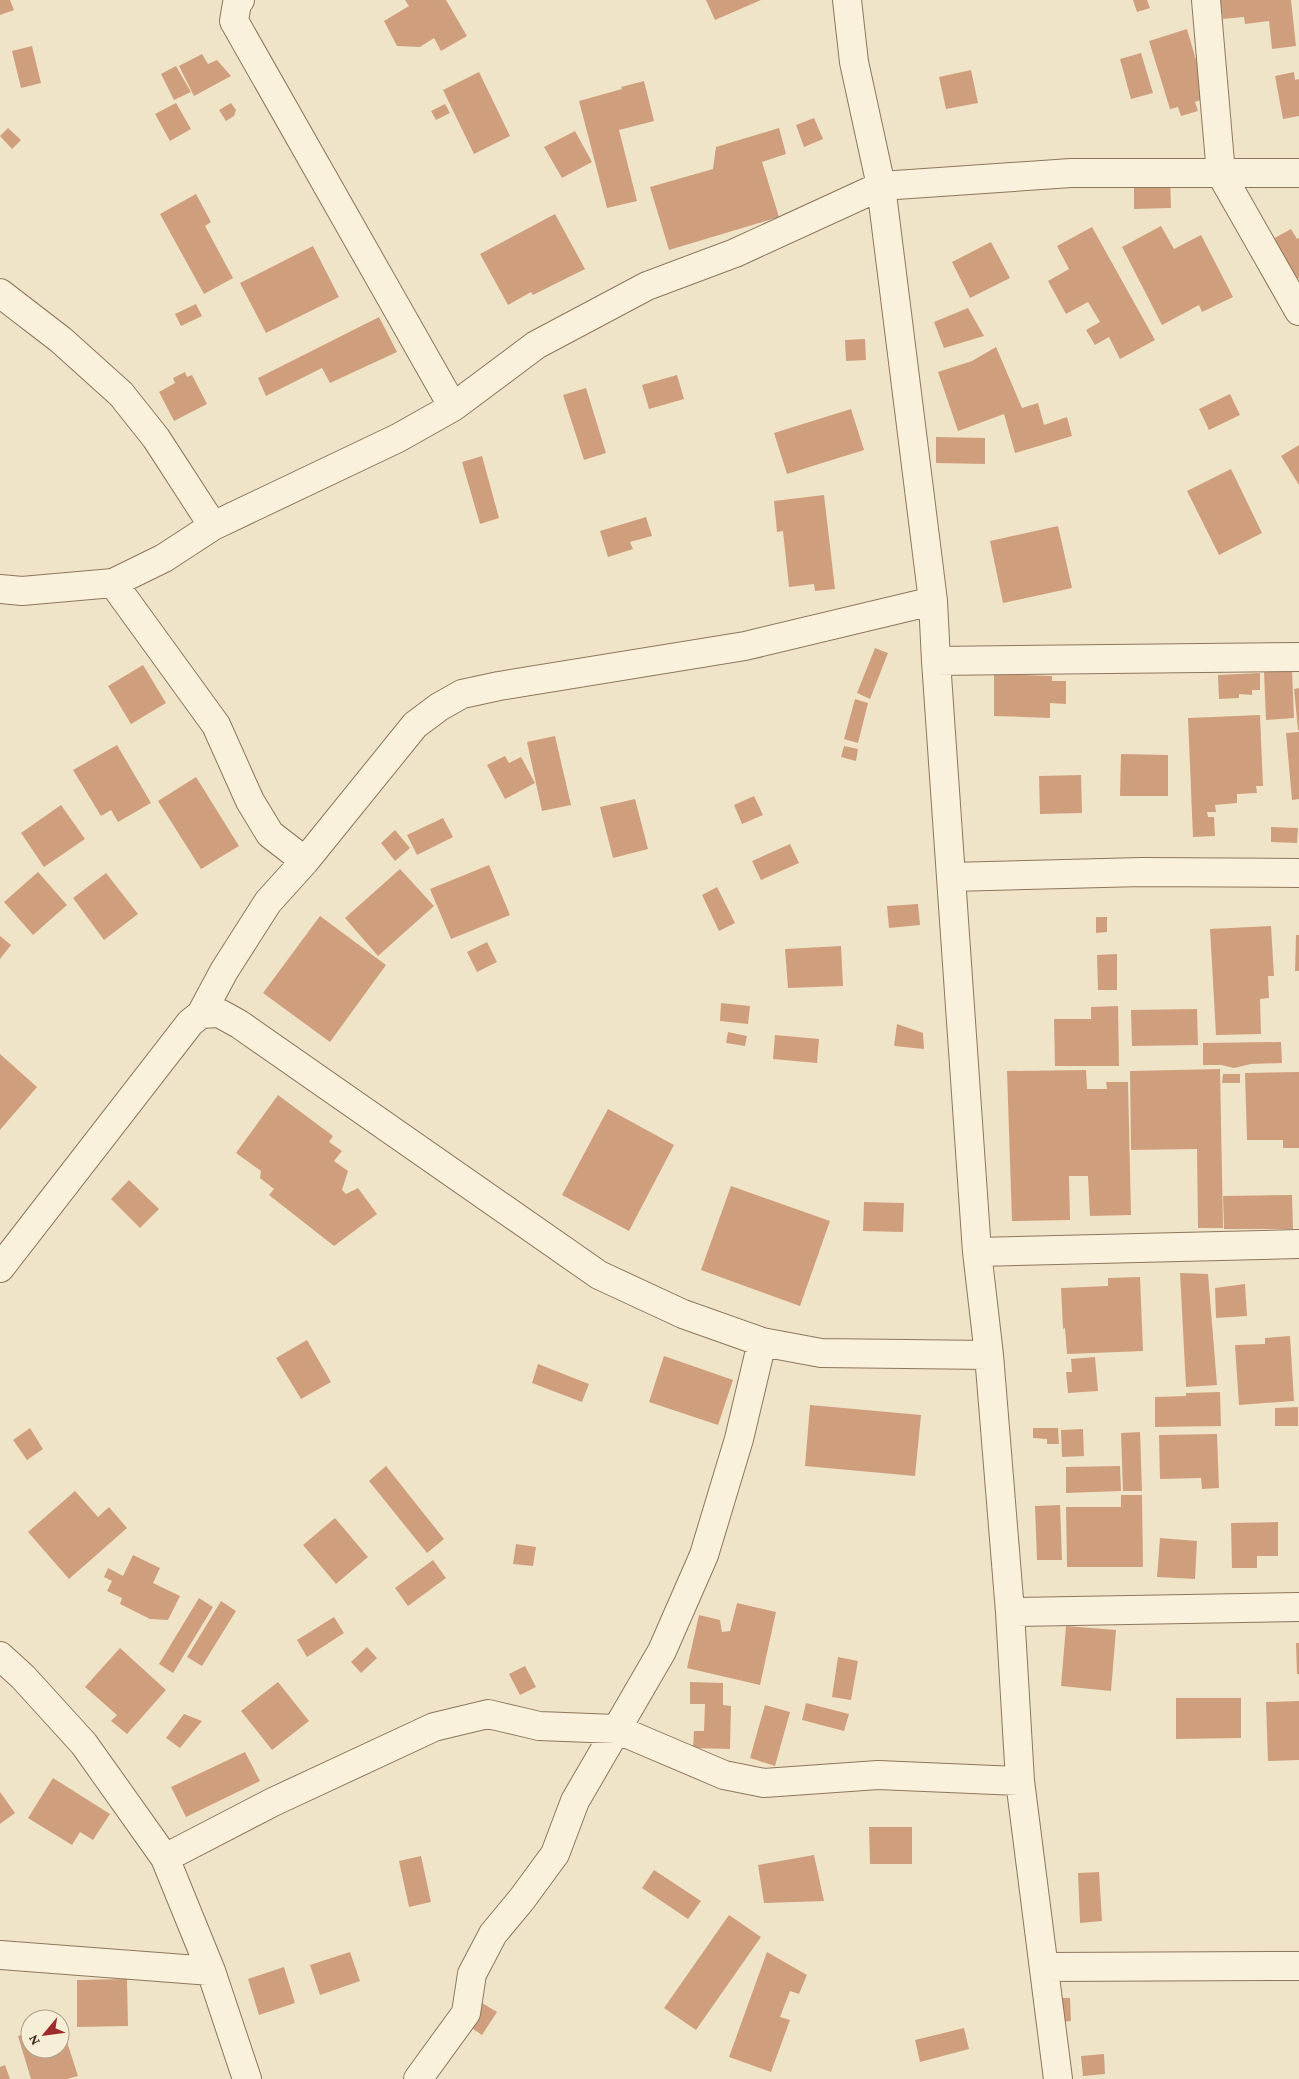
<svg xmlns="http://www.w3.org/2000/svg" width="1299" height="2079" viewBox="0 0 1299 2079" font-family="'Crimson Pro',serif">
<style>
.building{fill:#cf9f7d}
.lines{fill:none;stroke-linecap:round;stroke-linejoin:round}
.minor-casing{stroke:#8d765c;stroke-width:30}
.minor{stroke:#faf1dc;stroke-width:28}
</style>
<rect width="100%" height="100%" fill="#f0e4c8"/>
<path class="building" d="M0 0H10L14 10 0 15Z
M405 0H446L467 36 441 51 434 38 420 47 397 46 384 21 409 6Z
M706 0H761L715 20Z
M1133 0H1147L1150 8 1137 12Z
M1220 0H1291L1296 46 1272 49 1269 21 1245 24 1244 17 1223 19Z
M1187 29 1207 98 1195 102 1198 111 1181 116 1178 107 1170 109 1149 41Z
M32 46 41 83 21 88 12 51Z
M1141 53 1153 93 1131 99 1120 59Z
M202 54 208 64 217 60 231 76 194 96 179 66Z
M176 66 191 92 174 100 161 74Z
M971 70 978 103 946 109 939 77Z
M479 72 510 136 474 154 443 90Z
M1294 72 1295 80 1299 79V116L1283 119 1275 76Z
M644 81 654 121 619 130 637 201 607 208 579 101 622 89 621 87Z
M176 103 191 129 170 141 155 114Z
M231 103 236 110 234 116 226 121 219 110Z
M445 104 450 113 436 120 431 111Z
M814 118 823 139 804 147 796 125Z
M8 128 21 140 12 149 0 136Z
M779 128 786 154 762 162 779 217 669 250 650 187 713 169 716 147Z
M575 131 592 162 562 178 544 147Z
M1170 178 1171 208 1134 209V179Z
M196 194 211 222 205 226 233 278 204 294 160 214Z
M555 214 585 269 533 295 531 292 508 305 480 254Z
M1161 226 1174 249 1201 235 1233 297 1202 312 1199 305 1162 325 1122 247Z
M1092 227 1155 340 1120 359 1109 337 1095 345 1086 330 1100 322 1088 302 1066 314 1048 281 1069 269 1057 246Z
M1291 229 1297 239 1299 238V278L1292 282 1269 241Z
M991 242 1010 278 970 298 952 262Z
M313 246 339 297 266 333 240 283Z
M196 304 202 316 181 326 175 314Z
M968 308 984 336 944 348 934 322Z
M379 317 397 352 330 383 322 368 266 396 258 378Z
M865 339 866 360 846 361 845 340Z
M996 347 1022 408 1038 403 1044 425 1067 417 1072 436 1015 453 1004 414 958 431 938 372 972 361Z
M185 372 187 377 192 375 207 404 174 421 159 392 175 383 173 378Z
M677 375 684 399 649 409 642 385Z
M586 388 606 453 584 460 563 395Z
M1230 394 1240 415 1209 430 1199 409Z
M851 409 864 450 787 474 774 433Z
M936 437 985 438V464L936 463Z
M1299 445V485L1281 456Z
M482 456 499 518 480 524 462 462Z
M1231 469 1262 533 1219 555 1187 491Z
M824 495 835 589 815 591 814 584 789 587 783 531 777 532 774 501Z
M646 517 652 536 630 542 633 549 608 557 600 531Z
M1058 526 1072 588 1003 603 990 541Z
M875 648 888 653 870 699 857 693Z
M143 665 166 703 131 724 108 686Z
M1292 670 1294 718 1266 720 1264 671Z
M1260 673V690H1252V695L1239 694V698L1219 699 1218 675Z
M994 674 1052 676V681H1066V704L1050 703V718L994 716Z
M1299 688V730H1298L1294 689Z
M855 699 868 703 858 743 844 739Z
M1260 715 1263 786H1256L1257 793 1237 794V803L1215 805 1216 812H1207L1208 817H1214L1215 836 1193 837 1188 718Z
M1299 732V799L1292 800 1286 733Z
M555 736 571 805 542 811 527 742Z
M117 745 151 803 118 822 111 810 101 816 73 770Z
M844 746 858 749 856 761 841 757Z
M1121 754 1168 755V796H1120Z
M505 756 509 763 521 757 535 783 505 799 487 765Z
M1081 775 1082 813 1040 814 1039 776Z
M196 777 239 846 201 869 158 801Z
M754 796 763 815 742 824 734 805Z
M635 799 648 849 613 858 600 807Z
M61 805 85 839 44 867 21 833Z
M443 818 453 837 417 855 407 835Z
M1271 827 1298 828 1297 843 1271 842Z
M395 830 410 848 395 861 381 843Z
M790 844 799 863 761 880 752 861Z
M489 865 510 915 451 939 430 889Z
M400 869 434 906 378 956 345 918Z
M38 872 67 905 33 935 4 902Z
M106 873 138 914 104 940 73 898Z
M717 887 735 923 719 931 702 895Z
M918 904 920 925 889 928 887 906Z
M320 916 386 965 330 1042 263 993Z
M1096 917H1107V932L1096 933Z
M1271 926 1274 976H1268L1269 998 1260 999 1261 1034 1216 1035 1210 929Z
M1296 935H1299V971H1295Z
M0 936 11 945 0 959Z
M487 942 497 962 477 972 467 952Z
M841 946 843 986 788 988 785 949Z
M1117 954V990H1098L1097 955Z
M721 1003 750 1006 748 1024 720 1021Z
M1118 1006 1119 1066H1055L1054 1019H1091V1007Z
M1197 1009 1198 1045 1132 1046 1131 1010Z
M897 1024 923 1033 924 1049 894 1046Z
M728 1032 747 1036 745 1046 726 1043Z
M775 1035 819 1039 817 1063 773 1059Z
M1281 1042 1282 1063 1251 1064 1234 1068 1221 1065H1203V1043Z
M0 1054 37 1087 0 1130Z
M1220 1069 1223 1228H1198L1197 1149 1131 1150 1130 1071Z
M1086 1070 1087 1089H1107L1106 1082H1128L1131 1215 1090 1216 1088 1176H1069L1070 1220 1012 1221 1007 1071Z
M1299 1072V1148H1283V1140H1247L1245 1073Z
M1223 1074H1240V1083H1222Z
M278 1095 333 1136 329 1142 342 1151 334 1161 348 1171 342 1190 346 1194 358 1188 377 1214 334 1246 269 1195 274 1189 260 1178 261 1171 236 1153Z
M608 1109 674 1145 629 1231 562 1195Z
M129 1180 159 1209 140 1228 111 1199Z
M731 1186 830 1221 800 1306 701 1270Z
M1292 1195 1293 1229H1224L1223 1196Z
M864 1202 904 1203 903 1232 863 1231Z
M1180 1273 1208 1274 1217 1385 1186 1387Z
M1140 1277 1143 1351 1067 1354 1065 1328 1063 1329 1061 1288 1108 1286V1278Z
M1245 1284 1247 1316 1216 1318 1215 1288Z
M1290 1336 1294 1401 1239 1405 1235 1345 1265 1344V1338Z
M307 1340 331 1382 301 1399 276 1358Z
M664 1356 733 1380 718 1425 649 1402Z
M1095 1357 1098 1391 1068 1393 1066 1372H1072L1071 1359Z
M538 1364 589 1384 582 1402 532 1383Z
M1220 1392 1221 1426 1155 1427V1397L1186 1396V1393Z
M810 1405 921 1415 915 1476 805 1466Z
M1298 1407V1426H1275V1408Z
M30 1428 43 1449 27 1460 13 1440Z
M1033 1428H1058L1059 1444H1047V1439L1033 1438Z
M1083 1429 1084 1456 1062 1457 1061 1430Z
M1140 1432 1142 1491H1123L1121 1433Z
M1217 1434 1219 1488 1202 1489 1201 1478 1160 1479 1159 1435Z
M386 1466 444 1539 427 1553 369 1481Z
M1120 1466 1121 1491 1066 1493V1467Z
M75 1491 98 1517 109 1507 127 1528 69 1579 28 1532Z
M1121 1495H1142L1143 1567H1067L1066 1507H1121Z
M1060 1505 1062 1560H1037L1035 1506Z
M335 1518 368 1557 336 1584 303 1545Z
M1278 1522V1556H1257V1568H1232L1231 1523Z
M1160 1538 1197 1541 1195 1579 1157 1577Z
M516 1544 536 1547 533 1566 513 1564Z
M133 1555 160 1568 153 1583 180 1596 168 1620 150 1619 120 1604 122 1598 107 1591 112 1581 104 1577 108 1568 123 1576Z
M433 1560 446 1578 408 1606 395 1588Z
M199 1598 213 1607 173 1673 159 1664Z
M221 1601 236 1611 202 1666 187 1657Z
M737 1603 776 1612 760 1685 687 1668 699 1615 720 1620 722 1632 730 1631Z
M334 1617 344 1633 307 1657 297 1640Z
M1066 1626 1116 1630 1111 1691 1061 1686Z
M1296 1643H1299V1674H1297Z
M367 1647 377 1658 361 1673 351 1662Z
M120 1648 166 1690 127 1734 111 1721 117 1715 85 1687Z
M838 1657 858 1661 851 1700 832 1697Z
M525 1666 536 1687 520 1695 509 1674Z
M278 1682 309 1721 272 1750 241 1711Z
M690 1682 723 1683V1705L731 1706 730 1749 693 1748 694 1731H704L705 1704H690Z
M1176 1698H1241V1738L1176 1739Z
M1299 1701V1760L1268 1761 1266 1702Z
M806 1703 849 1714 844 1731 802 1720Z
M765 1705 790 1712 775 1766 750 1758Z
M184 1714 202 1721 180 1748 166 1738Z
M245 1752 260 1781 186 1817 171 1787Z
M53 1778 110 1814 93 1840 80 1832 72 1845 28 1818Z
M0 1792 15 1813 0 1824Z
M869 1827H912V1864H870Z
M814 1855 824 1901 764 1903 758 1865Z
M421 1856 431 1902 409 1907 399 1861Z
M654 1870 701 1901 688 1919 642 1888Z
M1099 1872 1102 1921 1080 1923 1078 1873Z
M729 1915 761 1937 696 2030 664 2008Z
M350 1952 360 1981 320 1995 310 1965Z
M767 1952 807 1975 799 1994 790 1991 780 2017 790 2020 771 2072 729 2057Z
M284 1967 295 2003 259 2015 248 1979Z
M127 1979 128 2026 77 2027V1980Z
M1061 1998H1070L1071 2021 1062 2022Z
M482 2003 497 2012 482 2035 467 2025Z
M60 2020 78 2076 67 2079H31L18 2036 30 2032V2049H60Z
M964 2028 969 2049 920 2062 915 2040Z
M1104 2054 1105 2074 1083 2076 1081 2056Z
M5 2065 10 2079H0V2067Z"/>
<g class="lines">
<g class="minor-casing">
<path id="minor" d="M240 0 237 3 234 21 453 407
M847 0 854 62 881 186 933 601 936 661 977 1252 989 1355 1010 1612 1020 1781 1058 2079
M1206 0 1221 174 1299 311
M0 293 61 340 121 394 156 438 213 526
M113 583 216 725 250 801 270 834 305 861
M0 589 22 591 113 583 164 558 213 526 398 438 453 407 536 345 647 286 735 253 881 186 1071 173H1299
M936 661 1299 657
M951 877 1142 872 1299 873
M201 1014 219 1013 239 1024 599 1275 683 1314 762 1342 821 1353 989 1355
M977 1252 1299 1244
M0 1268 190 1023 201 1014 224 971 268 902 305 861 415 725 439 707 462 694 499 686 745 646 933 601
M1010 1612 1299 1607
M0 1656 23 1677 84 1744 165 1858 211 1971 247 2079
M165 1858 273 1802 434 1727 488 1714 539 1726 616 1729 724 1775 764 1783 878 1775 1020 1781
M0 1955 211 1971
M1044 1967 1299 1966
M418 2079 466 2013 472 1974 493 1934 522 1899 555 1854 575 1801 662 1651 704 1555 739 1439 762 1342"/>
</g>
<use href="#minor" class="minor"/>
</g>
<g transform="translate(45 2034) rotate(241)"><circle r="24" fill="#f7eed8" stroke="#ada18e"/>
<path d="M0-4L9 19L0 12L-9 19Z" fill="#9e2a2b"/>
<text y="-8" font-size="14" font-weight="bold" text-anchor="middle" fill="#3d2e20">N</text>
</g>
</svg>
